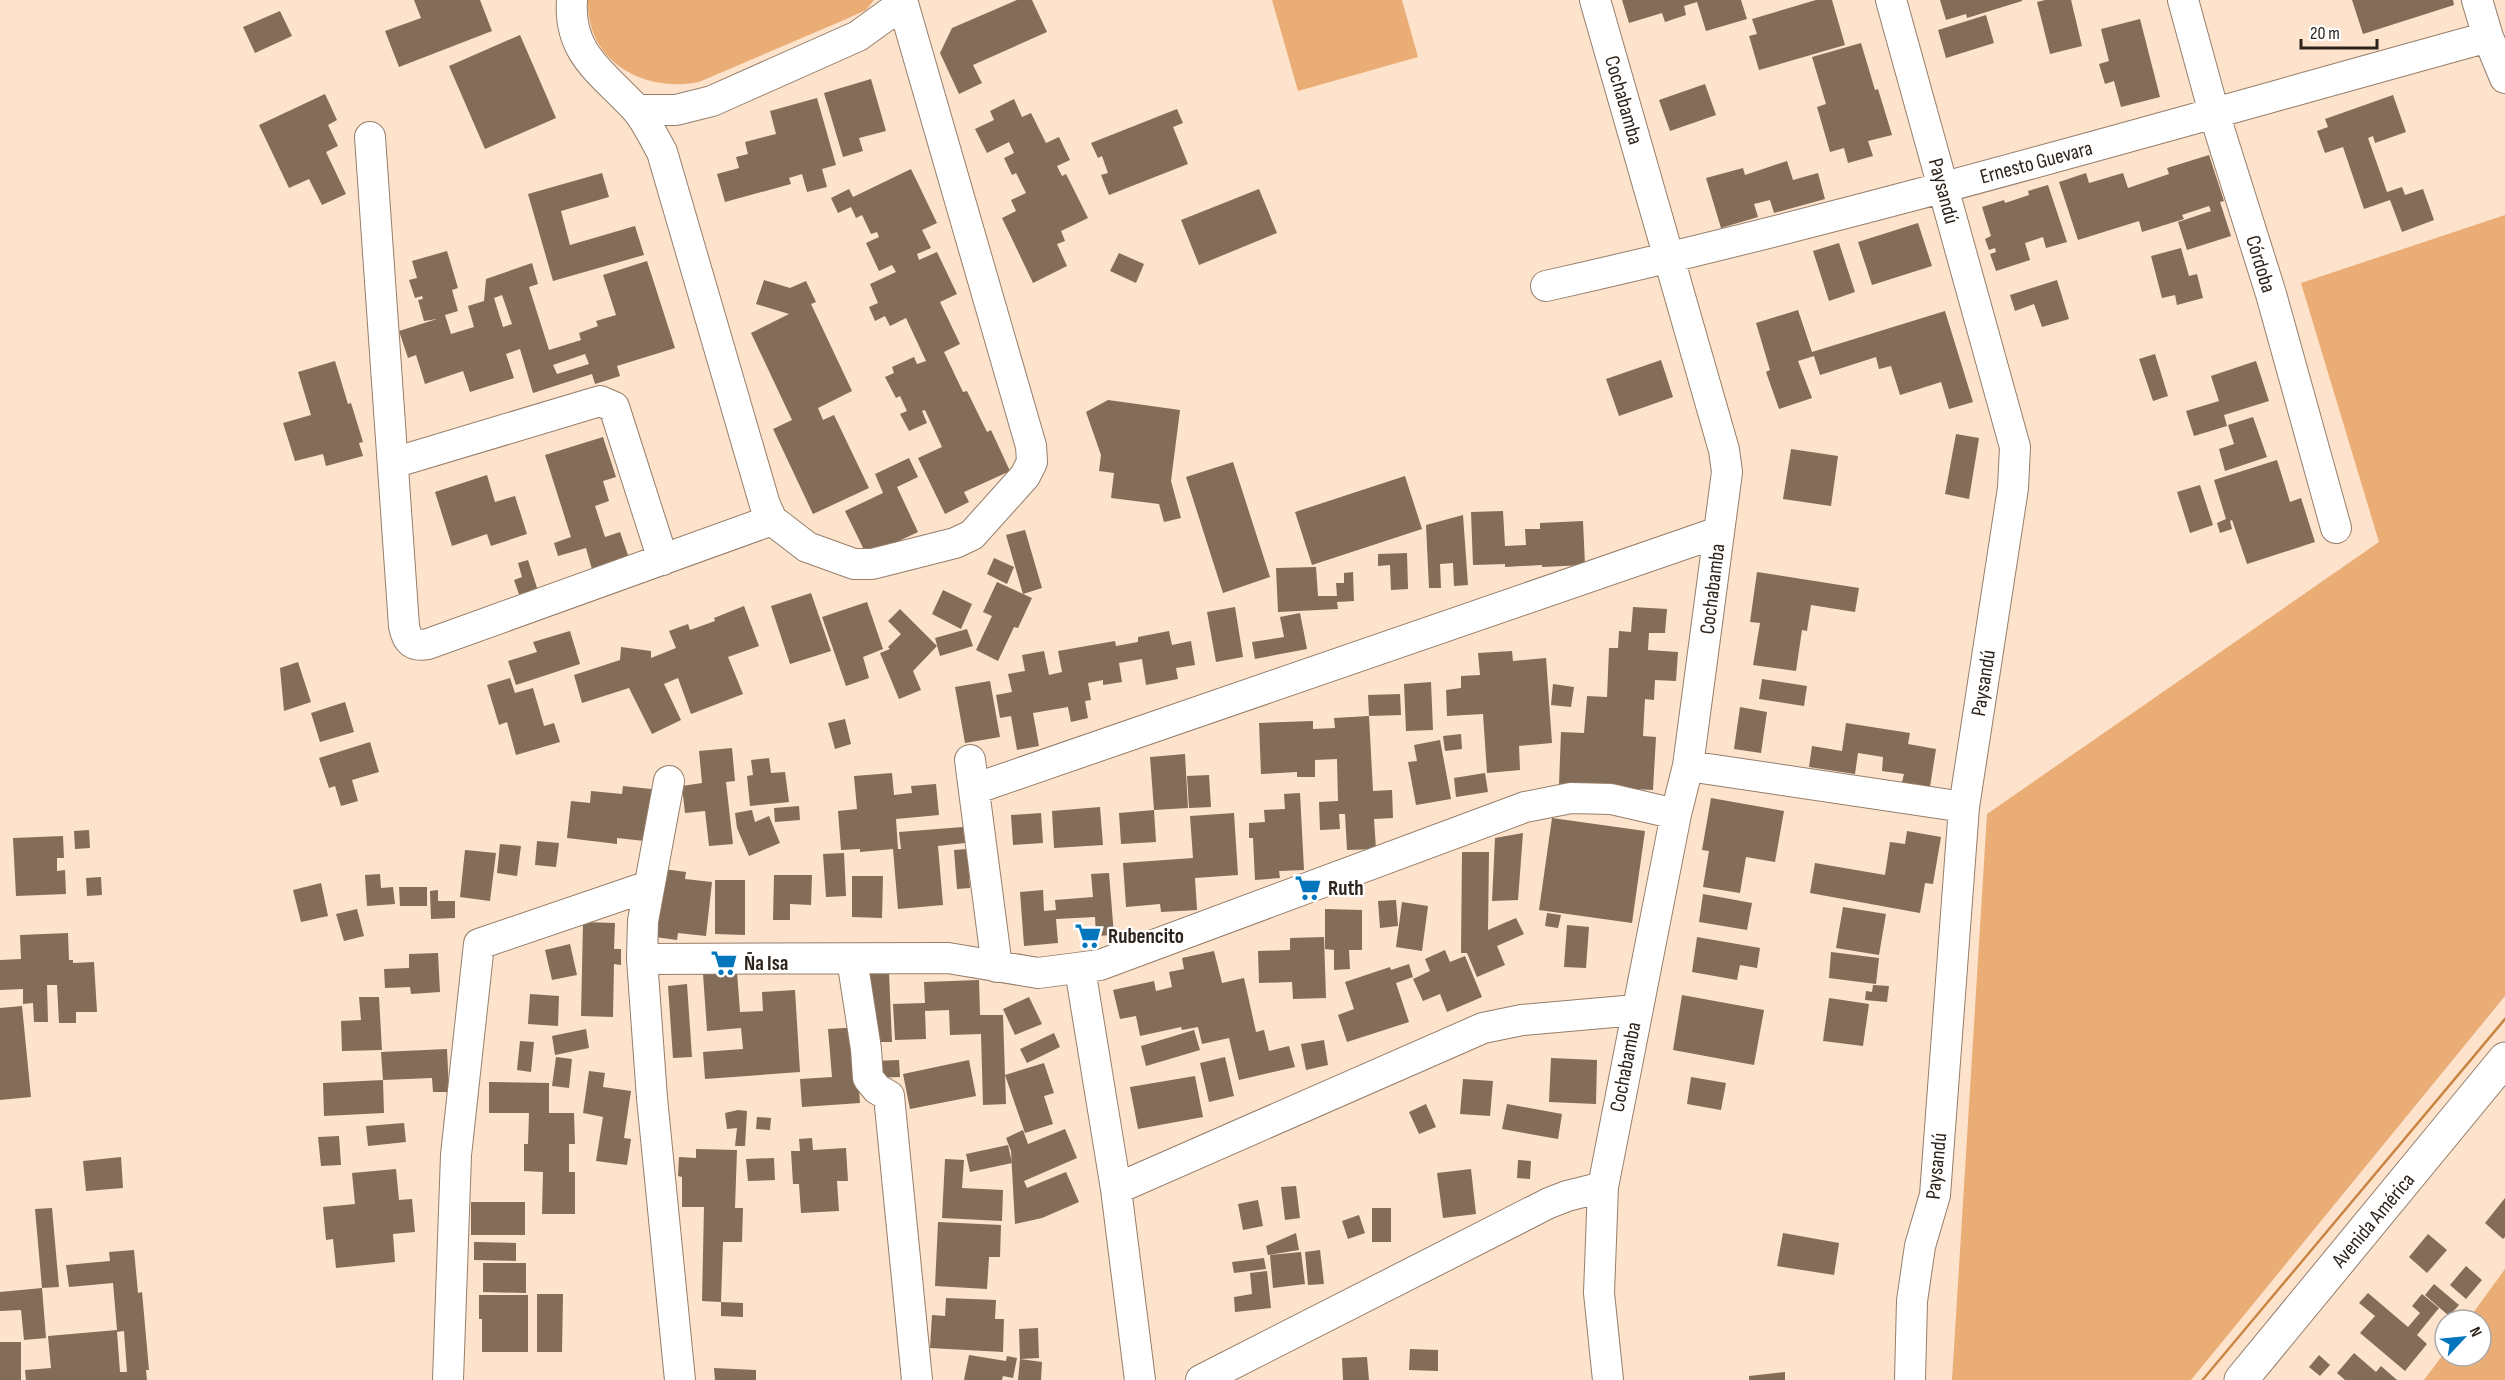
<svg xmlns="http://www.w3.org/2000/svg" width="2505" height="1380" viewBox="0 0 2505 1380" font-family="'Sofia Sans Condensed',sans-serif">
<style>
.green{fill:#ebad76}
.water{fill:#c88442}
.building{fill:#836c58;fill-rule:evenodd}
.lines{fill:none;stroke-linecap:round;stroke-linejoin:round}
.minor-casing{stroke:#967e6a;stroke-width:32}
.major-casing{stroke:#967e6a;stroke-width:35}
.minor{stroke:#fff;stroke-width:30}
.major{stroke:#fff;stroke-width:33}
.labels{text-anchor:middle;stroke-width:4.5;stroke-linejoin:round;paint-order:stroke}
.street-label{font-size:21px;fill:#2d231b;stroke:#fff}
.poi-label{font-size:21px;font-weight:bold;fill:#2d231b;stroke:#fff;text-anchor:start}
</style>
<rect width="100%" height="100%" fill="#fde2cc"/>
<path class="green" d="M588 0H874L866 10 844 20 699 82C644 93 586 62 588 0Z
M1272 0H1402L1418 57 1298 91Z
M2505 215V996L2191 1380H1952L1987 814 2379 542 2301 283Z
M2505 1269V1380H2424L2445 1352V1356H2481V1320H2468Z"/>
<path class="water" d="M2505 1017V1021L2204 1380H2201Z"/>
<path class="building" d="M414 0H480L492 31 399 67 385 31 421 18Z
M1017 0H1032L1047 32 973 65 982 83 959 94 940 53 952 28Z
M1622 0H1741L1747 19 1706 31 1697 2 1684 6 1686 15 1665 22 1662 13 1629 23Z
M1816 0H1832L1845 45 1759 70 1749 36 1757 34 1752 19Z
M1940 0H2022V1L1967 18 1966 14 1946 20Z
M2045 0H2071L2082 46 2050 54 2037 2Z
M2352 0H2453L2454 5 2363 34Z
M280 11 292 36 255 53 243 27Z
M1986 15 1994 43 1946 58 1938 30Z
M2140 19 2160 97 2121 107 2114 81 2105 84 2099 64 2109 61 2101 29Z
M520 35 556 118 485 149 449 66Z
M1861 43 1875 90 1878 89 1892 135 1868 141 1873 156 1848 163 1844 148 1830 152 1817 107 1826 104 1812 57Z
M871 79 886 131 859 138 863 151 843 157 824 93Z
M1705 84 1716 115 1670 131 1659 100Z
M325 94 337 120 328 125 338 146 326 152 346 194 322 205 309 179 289 188 259 125Z
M2393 95 2406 132 2375 143 2373 136 2368 138 2387 192 2402 187 2405 195 2423 189 2434 220 2402 232 2390 200 2364 209 2343 147 2325 153 2317 131 2328 127 2325 119Z
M817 98 836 165 822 169 827 187 807 192 802 174 789 178 791 184 725 202 717 174 739 168 736 157 748 154 745 142 776 134 770 111Z
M1014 99 1022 117 1031 113 1046 143 1059 137 1070 160 1057 166 1062 176 1066 174 1088 218 1061 231 1065 241 1057 244 1067 266 1033 283 1002 218 1016 211 1011 200 1026 193 1016 173 1012 175 1004 158 1014 153 1009 142 987 153 975 129 994 120 990 111Z
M1177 109 1183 123 1173 127 1188 164 1109 195 1101 175 1108 173 1102 156 1098 158 1091 143Z
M2209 155 2224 201 2220 202 2231 236 2187 250 2178 222 2211 211 2209 206 2182 215 2184 219 2142 232 2139 221 2078 240 2059 182 2086 173 2089 183 2123 173 2128 188 2169 174 2167 168Z
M1787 161 1793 180 1818 173 1825 199 1774 213 1770 200 1754 204 1758 217 1721 228 1706 178 1743 168 1745 175Z
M911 169 937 223 922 230 931 248 917 254 919 260 937 252 957 294 940 302 960 344 944 352 963 392 967 391 987 432 991 430 1010 471 964 492 969 502 945 514 918 458 942 447 925 410 922 411 927 423 909 431 900 414 907 411 900 396 896 398 885 377 894 373 892 367 914 357 917 364 926 361 906 318 890 326 885 316 875 321 869 307 878 303 870 284 896 272 892 265 879 271 866 243 879 237 877 232 871 234 862 215 856 218 851 207 838 213 831 198 849 189 853 197Z
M602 173 609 197 561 211 570 245 635 226 644 255 553 281 528 194Z
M2048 185 2067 242 2046 248 2043 237 2025 243 2030 260 1996 271 1990 254 1996 252 1995 248 1989 250 1985 239 1991 236 1982 207 2004 200 2005 203 2029 195 2028 191Z
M1259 189 1277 233 1199 265 1181 220Z
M1918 223 1932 266 1872 285 1858 242Z
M1839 243 1855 292 1829 301 1813 251Z
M2181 248 2189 276 2197 274 2203 298 2177 305 2175 295 2162 298 2151 256Z
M447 251 458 288 452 290 458 311 445 315 451 334 474 327 468 306 484 301 486 279 532 263 538 284 529 287 549 350 581 340 579 333 598 326 596 321 616 315 603 275 647 261 675 348 617 366 620 376 614 378 595 384 592 374 533 393 520 349 506 354 514 378 470 392 463 371 425 384 416 355 408 358 399 331 437 319 424 321 418 300 423 299 422 296 415 298 409 280 417 278 412 261ZM502 295 512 324 503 327 494 298ZM585 354 589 364 557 374 553 365Z
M1119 253 1144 264 1136 283 1110 271Z
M764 280 790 288 806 281 816 302 811 304 852 391 818 408 823 420 834 415 869 488 813 514 773 429 792 420 751 333 789 314 756 304Z
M2057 280 2069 319 2042 327 2034 304 2015 311 2010 295Z
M1798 310 1812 352 1945 311 1973 402 1949 409 1941 382 1900 395 1891 366 1879 369 1876 357 1820 375 1814 356 1798 361 1812 398 1779 409 1766 372 1770 370 1756 323Z
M2155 354 2168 396 2153 401 2139 359Z
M1661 360 1673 397 1619 416 1606 379Z
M335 361 348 404 351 403 363 442 359 443 363 456 326 466 323 454 295 461 283 423 311 415 298 372Z
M2256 361 2269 401 2224 415 2227 426 2194 436 2186 411 2219 401 2211 376Z
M1108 400 1180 410 1171 481 1181 518 1164 522 1159 504 1111 498 1114 473 1099 471 1101 455 1086 412Z
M2253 417 2267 457 2225 471 2219 449 2234 444 2228 425Z
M1956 434 1979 438 1969 499 1945 494Z
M603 437 616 477 603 481 609 501 595 506 605 537 620 532 630 561 593 573 586 548 558 556 554 543 571 537 545 455Z
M1791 449 1838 456 1831 506 1783 499Z
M909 458 918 477 897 487 918 532 867 556 845 511 883 493 875 474Z
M2277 460 2290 502 2301 498 2315 542 2247 564 2232 520 2230 521 2232 529 2220 533 2217 523 2226 519 2214 480Z
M1233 462 1270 577 1223 593 1186 477Z
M487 475 495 502 515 496 527 534 491 546 487 534 452 546 435 492Z
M1405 476 1422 529 1312 565 1295 512Z
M2200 485 2213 525 2190 533 2177 492Z
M1503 511 1505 546 1526 545 1525 529H1540V523L1583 521 1585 565 1542 567V565L1505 567V564L1473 565 1471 512Z
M1463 515 1468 585 1454 586 1453 563 1440 564 1441 588H1429L1426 525Z
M1025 530 1042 588 1023 594 1006 535Z
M1407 553 1408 589 1391 590 1390 565 1378 566V554Z
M994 558 1014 567 1007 584 987 574Z
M528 560 539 594 521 600 514 580 522 577 518 563Z
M1316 567 1318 596H1337L1336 583H1344V573L1353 572 1354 601 1337 602 1338 609 1278 612 1276 568Z
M1757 572 1859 588 1855 612 1811 605 1807 631 1802 630 1796 671 1753 665 1760 623 1750 622Z
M997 582 1032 598 1018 628 1014 627 998 661 976 650 992 616 983 612Z
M943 590 972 604 961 629 932 614Z
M811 593 831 651 790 664 771 606Z
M867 602 883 649 863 657 869 678 846 686 822 617Z
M744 606 759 646 728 657 743 694 691 714 678 678 664 684 681 720 652 734 629 688 582 703 574 675 620 660 621 647 651 651V658L676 648 669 631 688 624 690 630 715 621 714 618Z
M1235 607 1243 657 1216 662 1207 612Z
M1633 607 1667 609 1665 633H1649L1648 650 1678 652 1676 681 1655 680 1654 700 1645 699 1643 736 1656 737 1653 790 1559 785 1561 732 1584 733 1587 696 1607 697 1609 648H1618L1619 631 1631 632Z
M900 609 937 646 913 671 921 690 899 699 880 653 890 649 888 647 901 634 888 621Z
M1300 613 1307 649 1255 659 1252 642 1284 637 1280 617Z
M967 629 973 646 940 656 935 638Z
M570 631 580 664 516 685 508 661 537 652 533 642Z
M1169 631 1172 645 1191 641 1195 665 1176 668 1178 679 1146 685 1142 659 1119 663 1122 682 1103 685V680L1088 683 1091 700 1085 701 1088 718 1071 722 1068 707 1033 713 1039 746 1017 750 1011 716 1000 718 996 695 1012 692 1008 674 1025 671 1022 655 1044 651 1049 675 1062 672 1058 651 1115 641 1116 646 1138 642V637Z
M1512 651 1513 661 1546 658 1552 743 1519 746 1520 770 1487 773 1483 714 1447 716 1446 690 1461 688V676L1480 675 1478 653Z
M298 662 311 702 284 711 280 668Z
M510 678 515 693 533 688 544 726 554 723 560 742 516 755 507 722 499 725 487 685Z
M1762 679 1807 686 1804 706 1759 699Z
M990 681 1000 737 965 743 955 687Z
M1431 682 1433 730 1406 731 1404 684Z
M1553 684 1574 687 1571 707 1551 705Z
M1400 694 1401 715 1369 716 1368 695Z
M345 702 354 732 320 742 311 713Z
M1740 707 1767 712 1761 753 1734 749Z
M1369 716 1373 791 1392 790 1393 818 1374 819 1376 849 1347 850 1345 814H1339L1340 829 1320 830 1319 802 1338 801 1337 759 1315 760V777H1297V772L1261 774 1259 723 1313 721V729L1335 728 1334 718Z
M845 719 851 744 835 749 828 723Z
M1846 723 1910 733 1908 744 1936 749 1930 787 1902 782 1904 774 1882 771 1883 757 1858 753 1855 774 1809 767 1812 746 1842 751Z
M1461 734 1462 749 1445 751 1443 736Z
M1440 740 1451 799 1416 805 1408 762 1417 761 1414 745Z
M370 742 379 772 352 780 358 801 341 806 335 786 329 788 319 758Z
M732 748 735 781 726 782 733 844 709 846 705 811 685 813 682 786 702 783 699 751Z
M1185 754 1188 808 1154 810 1156 842 1121 844 1119 813 1154 810 1150 757Z
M769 758 771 773 785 772 789 802 750 806 747 776 753 775 751 760Z
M892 773 894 795 912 793 911 786 936 784 939 815 896 819 898 849H901L899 832 963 827 965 843 938 846 943 905 898 909 893 849 860 852V849L841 850 838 811 857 809 854 776Z
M1485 773 1488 792 1456 797 1454 778Z
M1209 775 1211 807 1189 808 1187 776Z
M623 786 660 790 654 842 617 838V844L567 838 571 801 590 803 591 791 622 794Z
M1300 793 1304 870 1279 871 1280 878 1255 880 1253 838H1249V823L1265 822 1264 810 1285 809 1284 794Z
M1711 798 1784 811 1775 862 1746 857 1740 893 1703 887 1709 851 1702 850Z
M799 806 800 820 775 822 774 808Z
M1100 807 1103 845 1054 848 1052 811Z
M752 810 755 822 769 816 780 843 749 856 737 828 735 813Z
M1041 813 1043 843 1013 845 1011 815Z
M1234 813 1238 875 1195 878 1197 910 1161 912 1160 904 1126 907 1123 863 1193 858 1190 816Z
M1552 818 1645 831 1632 923 1539 910Z
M89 830 90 848 75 849 74 831Z
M1907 831 1941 837 1933 884 1925 883 1920 913 1810 893 1815 863 1885 875 1890 842 1905 844Z
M1523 833 1518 900 1492 901 1495 838Z
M63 836 64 858H57V871L65 870 66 894 16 896 13 838Z
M537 841 559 843 556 867 535 865Z
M500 844 521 846 517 876 497 873Z
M967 849 970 888 957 889 954 850Z
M465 850 496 853 490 901 460 897Z
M1462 852H1489L1488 930 1516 918 1524 934 1497 946 1505 965 1477 977 1467 953H1461Z
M844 853 846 896 826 897 823 854Z
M664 869 686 872 685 879 712 882 706 936 678 933 677 940 655 937Z
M1109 873 1114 935 1096 936 1095 917 1056 919 1058 943 1024 946 1020 892 1043 890 1044 911 1056 910 1055 900 1093 897 1091 874Z
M380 874 381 888 393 887 395 904 367 906 365 875Z
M774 875H812L811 905 790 904V920H773Z
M852 876H883L882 918 852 917Z
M101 877 102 895 87 896 86 878Z
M715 880H745V935L715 934Z
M321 883 328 916 301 922 293 890Z
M399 887H427V906H400Z
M438 890V901H455V918L431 919 430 891Z
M1703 894 1752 903 1747 930 1699 922Z
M1396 900 1398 926 1380 928 1378 901Z
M1402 902 1428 906 1422 951 1396 947Z
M1843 907 1886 914 1879 955 1836 948Z
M357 909 364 936 344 941 336 914Z
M1325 909 1362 910V950H1349L1350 969 1334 970V950L1325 949Z
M1547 913 1561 915 1558 928 1545 926Z
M583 922 615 923 614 949H621V965L614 964 613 1017 581 1016Z
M1567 925 1589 927 1586 968 1564 967Z
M68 933 69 960H73V963L94 962 97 1012H76V1023H59L57 985H47L48 1022H34L33 1003 23 1004V989L0 990V960L21 959 20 935Z
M1324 937 1326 998 1293 999 1292 982 1259 983 1258 951 1290 950V938Z
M1697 937 1760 948 1757 968 1740 965 1737 980 1692 972Z
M570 944 577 975 552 980 545 950Z
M1445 950 1450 962 1465 956 1482 997 1447 1012 1440 994 1423 1001 1413 979 1430 971 1425 959Z
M1214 951 1222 983 1244 978 1256 1032 1264 1030 1269 1051 1289 1046 1295 1067 1239 1080 1229 1038 1202 1044 1198 1027 1182 1030 1181 1027 1140 1036 1136 1016 1120 1019 1113 990 1154 981 1156 991 1172 987 1169 972 1184 969 1182 958Z
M1831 952 1879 958 1876 984 1829 978Z
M438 953 440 992 411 994 410 987 385 988 384 969 409 968V954Z
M1409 964 1413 977 1396 983 1409 1022 1347 1042 1338 1015 1354 1009 1345 982 1390 967 1391 970Z
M737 972 740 1012 763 1011 762 992 795 990 800 1072 705 1079 703 1052 743 1049 741 1028 707 1031 703 974Z
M889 973 892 1042H868L865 974Z
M979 980 980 1015H1003L1005 1075 1044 1063 1054 1093 1044 1096 1053 1124 1025 1133 1005 1075 1006 1104 983 1105 981 1034 950 1035 949 1010 925 1011 926 1039 895 1040 893 1004 925 1003 924 982Z
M687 984 692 1057 673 1058 668 986Z
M1873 985 1889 986 1887 1002 1865 1000 1866 991 1872 992Z
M530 994 559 996 558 1026 528 1024Z
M1682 995 1764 1010 1754 1065 1673 1050Z
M359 997H379L382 1050 342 1051 341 1021 361 1020Z
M1029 997 1042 1024 1015 1035 1003 1009Z
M1829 998 1869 1004 1863 1046 1823 1041Z
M22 1006 31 1097 0 1100V1008Z
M861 1027 858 1075 860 1103 802 1107 800 1079 832 1077 828 1029Z
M586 1029 589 1048 555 1055 552 1036Z
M1194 1030 1200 1050 1146 1066 1141 1046Z
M1054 1033 1060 1047 1027 1063 1020 1049Z
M1324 1040 1328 1065 1306 1070 1301 1044Z
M520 1041 534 1042 531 1072 517 1070Z
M447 1049 449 1092H433L432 1078 383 1080 381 1052Z
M556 1057 572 1059 569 1088 552 1086Z
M1225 1057 1234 1096 1209 1102 1200 1063Z
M1551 1058 1597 1060 1596 1104 1549 1102Z
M899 1060 900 1077 875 1078 874 1061Z
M969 1060 976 1096 910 1109 903 1074Z
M589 1071 605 1073 603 1087 631 1091 624 1138 631 1139 627 1165 596 1161 603 1117 583 1113Z
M1195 1076 1203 1117 1138 1129 1130 1087Z
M1691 1077 1726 1083 1721 1110 1687 1104Z
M1463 1079 1493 1081 1490 1116 1460 1114Z
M383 1080 384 1113 324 1116 323 1083Z
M489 1082 549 1083V1113H574L575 1144H569V1172H575V1214H542L543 1172 524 1171V1144H528L529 1113H489Z
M1426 1104 1436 1127 1419 1134 1409 1112Z
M1507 1104 1562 1114 1558 1139 1502 1129Z
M738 1110 747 1111 745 1146H735L737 1128 727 1129 725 1113Z
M757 1117 771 1118 770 1130 756 1129Z
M404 1123 406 1142 368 1146 366 1126Z
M1065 1129 1077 1158 1024 1181 1027 1188 1066 1172 1079 1202 1042 1218 1015 1224 1011 1151 1006 1138 1023 1130 1028 1144Z
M339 1136 341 1165 321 1166 318 1137Z
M812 1138 813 1150 846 1148 848 1181H837L839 1211 801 1213 799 1184H793L791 1151H800L799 1139Z
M1008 1145 1012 1163 970 1172 966 1154Z
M696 1149 737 1150 735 1208H743L742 1242H723L721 1302 702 1301 704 1207H682V1177L678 1176 679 1157 696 1158Z
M121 1157 123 1188 86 1191 83 1161Z
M774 1158 775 1180 748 1181 746 1159Z
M945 1159 964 1160 962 1188 1003 1190 1002 1221 942 1218Z
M1518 1160 1531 1161 1530 1179 1517 1178Z
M396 1169 399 1200 412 1199 415 1232 393 1234 395 1262 336 1268 333 1239 326 1240 323 1207 355 1204 352 1173Z
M1471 1169 1476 1214 1443 1218 1437 1173Z
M1296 1186 1300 1218 1285 1220 1281 1187Z
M2505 1198V1237L2503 1239 2485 1223Z
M1258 1200 1263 1226 1243 1230 1238 1204Z
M471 1202H525V1235H471Z
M52 1208 59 1287 42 1288 46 1338 24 1340 21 1310 0 1311V1292L42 1288 35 1209Z
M1372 1208H1391V1242H1372Z
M1359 1215 1365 1233 1348 1239 1342 1221Z
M938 1222 1001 1225 1000 1257H989L987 1289 935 1286Z
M1296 1233 1299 1250 1268 1255 1266 1246Z
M1783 1233 1839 1243 1834 1275 1777 1266Z
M2428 1234 2447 1250 2427 1273 2409 1257Z
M474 1242 516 1243V1261L474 1260Z
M134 1250 138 1293 142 1292 149 1370H146L147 1380H26L25 1370 51 1368 48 1336 117 1330 113 1283 69 1287 66 1265 110 1261 109 1252ZM124 1331 127 1372H120L117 1332Z
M1320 1250 1324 1284 1308 1285 1305 1252Z
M1301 1252 1305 1284 1273 1288 1270 1255Z
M1264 1258 1266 1269 1234 1273 1232 1262Z
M483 1263H526V1293L483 1292Z
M2466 1266 2482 1280 2466 1299 2450 1285Z
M1267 1271 1271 1308 1235 1312 1234 1297 1252 1294 1250 1273Z
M2434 1284 2459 1305 2449 1316 2425 1295Z
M2368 1293 2408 1327 2420 1313 2412 1306 2422 1294 2439 1308 2417 1335 2427 1344 2405 1371 2360 1333 2375 1316 2359 1303Z
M537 1294H563L562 1352H537Z
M479 1295H528V1352H482V1319H479Z
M946 1298 996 1300 995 1319H1004L1003 1352 930 1348 932 1315 945 1316Z
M721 1302 743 1303V1317L721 1316Z
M1038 1328 1039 1358 1020 1359 1042 1362 1041 1380H1018L1020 1359 1019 1329Z
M0 1342H21V1380H0Z
M1410 1349 1438 1350V1371L1409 1370Z
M2354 1353 2376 1372 2381 1366 2397 1380H2345L2337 1373Z
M969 1355 1006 1361 1007 1356 1017 1358 1013 1378 1003 1376 1002 1380H964Z
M2319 1355 2330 1365 2320 1376 2309 1367Z
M1367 1357 1369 1380H1343L1342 1358Z
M714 1368 756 1370V1380H715Z
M1785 1372V1380H1749V1376Z"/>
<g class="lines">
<g class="minor-casing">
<path id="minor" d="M572 0C568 54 603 73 635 108 646 120 654 138 662 152L765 505 772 520 807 547 854 564H872L955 543 972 535 1025 476 1032 462 1031 446 902 0
M1595 0 1724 450 1727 472 1688 766 1676 814 1603 1187 1599 1293 1608 1380
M1891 0 2015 447 2013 488 1964 807 1935 1195 1920 1246 1912 1301 1910 1380
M2183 0 2214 113 2271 294 2336 528
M2477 0 2488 37 2505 78
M637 110H676L712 101 858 36 902 4
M370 137 404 626C407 642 413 647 428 644L772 520
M1546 286C1863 215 2175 123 2488 37
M393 463 600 401 614 407 663 560
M970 760 997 967
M1688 766 1964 807
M669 781 643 921 642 959 652 1098 680 1380
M974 789 1719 532
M642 959 948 958 1038 973 1100 965 1525 807 1571 798 1611 799 1676 814
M852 959 866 1049 868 1078 877 1089 889 1096 917 1380
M1080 969 1116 1189 1140 1380
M1116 1189 1483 1028 1522 1020 1636 1010
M448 1380 456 1155 479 944 649 886
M1201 1380 1549 1203 1567 1196 1603 1187"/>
</g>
<g class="major-casing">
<path id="major" d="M2241 1380 2505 1059"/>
</g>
<use href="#minor" class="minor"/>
<use href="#major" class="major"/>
</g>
<defs>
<g id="supermarket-bare" transform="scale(2.07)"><path d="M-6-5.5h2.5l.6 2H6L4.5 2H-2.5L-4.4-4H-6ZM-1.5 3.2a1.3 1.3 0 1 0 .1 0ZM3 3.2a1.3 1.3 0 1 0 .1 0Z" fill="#0076bf" stroke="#fff" stroke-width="2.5" paint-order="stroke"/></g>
</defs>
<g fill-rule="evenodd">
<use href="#supermarket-bare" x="1308" y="888"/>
<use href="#supermarket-bare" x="1088" y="936"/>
<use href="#supermarket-bare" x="724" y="963"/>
</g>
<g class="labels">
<g class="street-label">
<text transform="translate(1624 100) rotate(74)" y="7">Cochabamba</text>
<text transform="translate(2036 162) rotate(-15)" y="7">Ernesto Guevara</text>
<text transform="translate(1944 191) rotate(75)" y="7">Paysandú</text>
<text transform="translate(2261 264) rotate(73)" y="7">Córdoba</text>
<text transform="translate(1712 589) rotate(-83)" y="7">Cochabamba</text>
<text transform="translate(1983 683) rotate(-81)" y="7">Paysandú</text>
<text transform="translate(1625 1067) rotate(-79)" y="7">Cochabamba</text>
<text transform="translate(1936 1166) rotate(-84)" y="7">Paysandú</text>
<text transform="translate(2373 1220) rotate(-50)" y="7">Avenida América</text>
</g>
<g class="poi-label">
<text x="1328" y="895">Ruth</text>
<text x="1108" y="943">Rubencito</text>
<text x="744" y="970">Ña Isa</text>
</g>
</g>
<g transform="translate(2463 1338) rotate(64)"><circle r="28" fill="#ffffff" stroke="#aba7a4" stroke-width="1.5"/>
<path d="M0-4.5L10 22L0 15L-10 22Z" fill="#0076bf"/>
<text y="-9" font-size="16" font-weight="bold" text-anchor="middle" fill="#2d231b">N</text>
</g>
<path d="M2301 39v9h76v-9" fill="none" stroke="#2d231b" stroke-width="3"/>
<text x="2310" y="39" font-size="18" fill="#2d231b" stroke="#ffffff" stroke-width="4.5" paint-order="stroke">20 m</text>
</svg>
